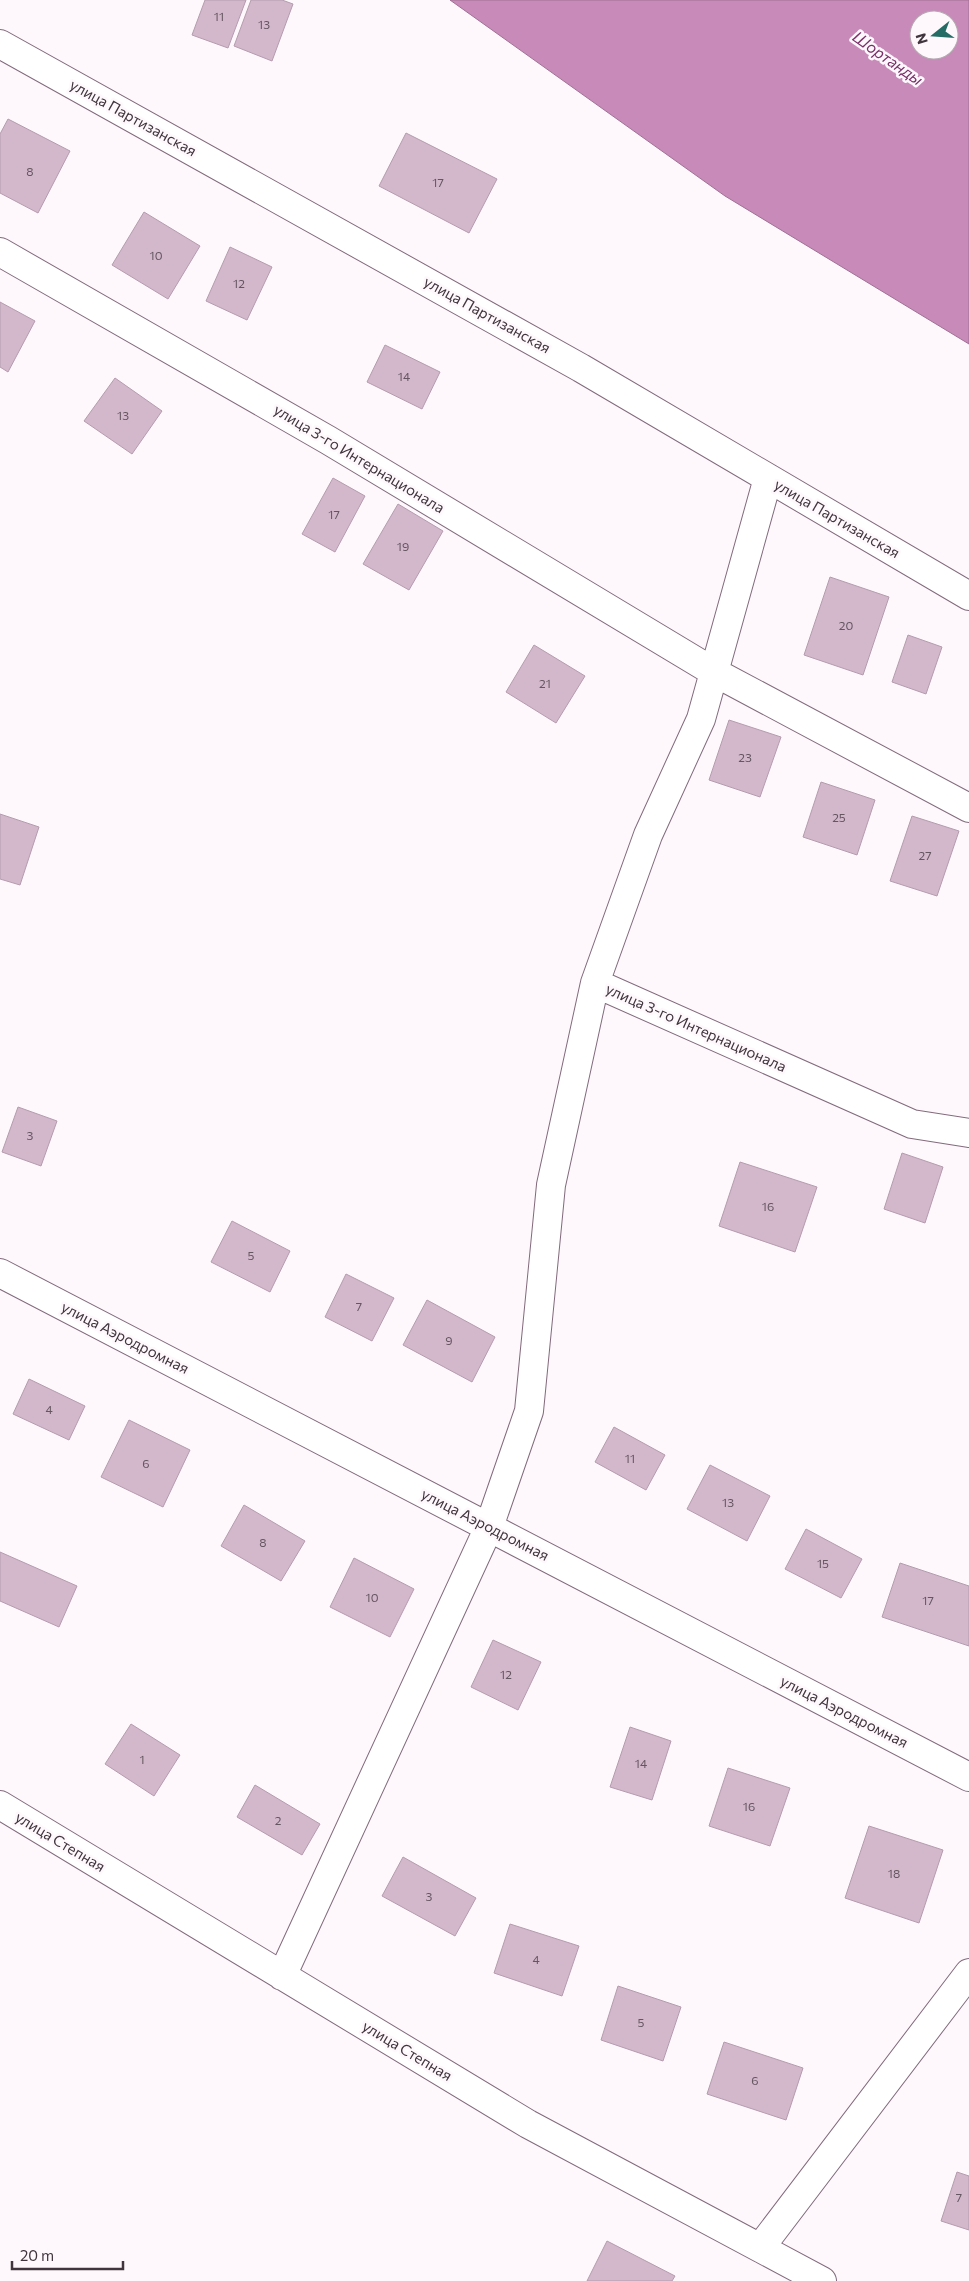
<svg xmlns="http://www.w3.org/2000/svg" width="969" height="2281" viewBox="0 0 969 2281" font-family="Commissioner,sans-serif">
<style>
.water{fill:#c88ab9;stroke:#9f7094;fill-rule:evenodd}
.building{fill:#d3b8cc;stroke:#b59bae}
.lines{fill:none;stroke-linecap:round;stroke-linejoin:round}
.minor-casing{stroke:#826a7c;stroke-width:30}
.minor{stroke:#fff;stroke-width:28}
.labels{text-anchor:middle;stroke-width:5;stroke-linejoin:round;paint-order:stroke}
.number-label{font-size:12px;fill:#655661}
.street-label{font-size:15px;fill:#40353d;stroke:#fef8fc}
.water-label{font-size:16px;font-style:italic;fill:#792f6a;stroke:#fef8fc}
</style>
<rect width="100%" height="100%" fill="#fef8fc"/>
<path class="water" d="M450 0H969V344L725 196ZM919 20H949V50H919Z"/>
<path class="building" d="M205 0H246L228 48 192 35Z
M251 0H282L293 4 272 61 234 46Z
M8 119 70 151 38 213 0 193V134Z
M406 133 497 179 469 233 379 186Z
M144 212 200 246 168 299 112 265Z
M230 247 272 267 247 320 206 301Z
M0 302 35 321 8 372 0 367Z
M385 345 440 372 422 409 367 382Z
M115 378 162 411 132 454 84 421Z
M333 478 365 496 335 552 302 534Z
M398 504 443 531 409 590 363 564Z
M830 577 889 597 863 675 804 655Z
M908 635 942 647 926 694 892 682Z
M534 645 585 676 556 723 506 692Z
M729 720 781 737 760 797 709 780Z
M821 782 875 800 857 855 803 837Z
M0 814 39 827 20 885 0 879Z
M912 816 959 831 937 896 890 881Z
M18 1107 57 1121 41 1166 2 1152Z
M902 1153 943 1167 925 1223 884 1209Z
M740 1162 817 1187 795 1252 719 1226Z
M232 1221 290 1251 270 1292 211 1262Z
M346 1274 394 1298 372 1341 325 1317Z
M427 1300 495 1337 472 1382 403 1345Z
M29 1379 85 1406 69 1440 13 1414Z
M129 1420 190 1450 163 1507 101 1477Z
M614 1427 665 1455 646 1490 595 1462Z
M710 1465 770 1496 747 1541 687 1509Z
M244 1505 305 1541 281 1581 221 1546Z
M806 1529 862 1559 841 1598 785 1569Z
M0 1552 77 1586 59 1627 0 1601Z
M354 1558 414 1589 390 1637 330 1607Z
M900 1563 969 1586V1646L882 1617Z
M493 1640 541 1662 518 1710 471 1687Z
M131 1724 180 1755 154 1796 105 1764Z
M630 1727 671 1741 652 1800 610 1787Z
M728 1768 790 1788 770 1846 709 1826Z
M255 1785 320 1824 302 1855 237 1817Z
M869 1826 943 1850 919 1923 845 1898Z
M403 1857 476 1898 455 1936 382 1896Z
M510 1924 579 1946 562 1996 494 1973Z
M618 1986 681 2007 663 2061 601 2040Z
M724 2042 803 2068 786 2120 707 2094Z
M957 2172 969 2176V2230L941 2221Z
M607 2241 675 2276 672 2281H587Z"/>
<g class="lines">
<g class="minor-casing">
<path id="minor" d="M0 44 581 368 969 596
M0 252 328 440 714 672 969 808
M595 983 912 1124 969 1133
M0 1273 969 1777
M0 1805 528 2124 822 2281
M282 1976 489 1527 529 1411 551 1185 595 983 648 835 701 719 768 478
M760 2248 969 1973"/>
</g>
<use href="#minor" class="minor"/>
</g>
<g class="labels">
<g class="number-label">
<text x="219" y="21">11</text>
<text x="264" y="29">13</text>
<text x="30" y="176">8</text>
<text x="438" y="187">17</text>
<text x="156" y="260">10</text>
<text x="239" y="288">12</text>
<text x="404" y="381">14</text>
<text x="123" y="420">13</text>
<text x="334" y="519">17</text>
<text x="403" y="551">19</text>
<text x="846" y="630">20</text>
<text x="545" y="688">21</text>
<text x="745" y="762">23</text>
<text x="839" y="822">25</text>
<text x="925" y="860">27</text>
<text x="30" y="1140">3</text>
<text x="768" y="1211">16</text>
<text x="251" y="1260">5</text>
<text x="359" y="1311">7</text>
<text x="449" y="1345">9</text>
<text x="49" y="1414">4</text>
<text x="630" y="1463">11</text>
<text x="146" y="1468">6</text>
<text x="728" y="1507">13</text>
<text x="263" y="1547">8</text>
<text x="823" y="1568">15</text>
<text x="372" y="1602">10</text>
<text x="928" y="1605">17</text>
<text x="506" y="1679">12</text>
<text x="142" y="1764">1</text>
<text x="641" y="1768">14</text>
<text x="749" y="1811">16</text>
<text x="278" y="1825">2</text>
<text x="894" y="1878">18</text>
<text x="429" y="1901">3</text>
<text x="536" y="1964">4</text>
<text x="641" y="2027">5</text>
<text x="755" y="2085">6</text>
<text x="959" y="2202">7</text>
</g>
<g class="street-label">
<text transform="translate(133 118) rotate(29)" y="5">улица Партизанская</text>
<text transform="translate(487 315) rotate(29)" y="5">улица Партизанская</text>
<text transform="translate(359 459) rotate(31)" y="5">улица 3-го Интернационала</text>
<text transform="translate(837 519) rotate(30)" y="5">улица Партизанская</text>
<text transform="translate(696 1028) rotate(24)" y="5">улица 3-го Интернационала</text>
<text transform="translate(125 1338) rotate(27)" y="5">улица Аэродромная</text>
<text transform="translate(485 1525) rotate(27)" y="5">улица Аэродромная</text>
<text transform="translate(844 1712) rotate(27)" y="5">улица Аэродромная</text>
<text transform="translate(60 1842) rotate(31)" y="5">улица Степная</text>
<text transform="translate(407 2051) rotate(31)" y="5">улица Степная</text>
</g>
<g class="water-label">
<text transform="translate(888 58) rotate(35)" y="6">Шортанды</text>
</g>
</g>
<g transform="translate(934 35) rotate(253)"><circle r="24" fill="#fef8fc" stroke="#b2aab0"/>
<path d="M0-4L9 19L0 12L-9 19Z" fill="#246d66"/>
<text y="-8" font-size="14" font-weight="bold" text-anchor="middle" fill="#40353d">N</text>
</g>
<path d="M12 2261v8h111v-8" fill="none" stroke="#40353d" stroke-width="2.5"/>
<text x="20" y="2261" font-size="15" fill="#40353d" stroke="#fef8fc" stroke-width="4" paint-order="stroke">20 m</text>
</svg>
